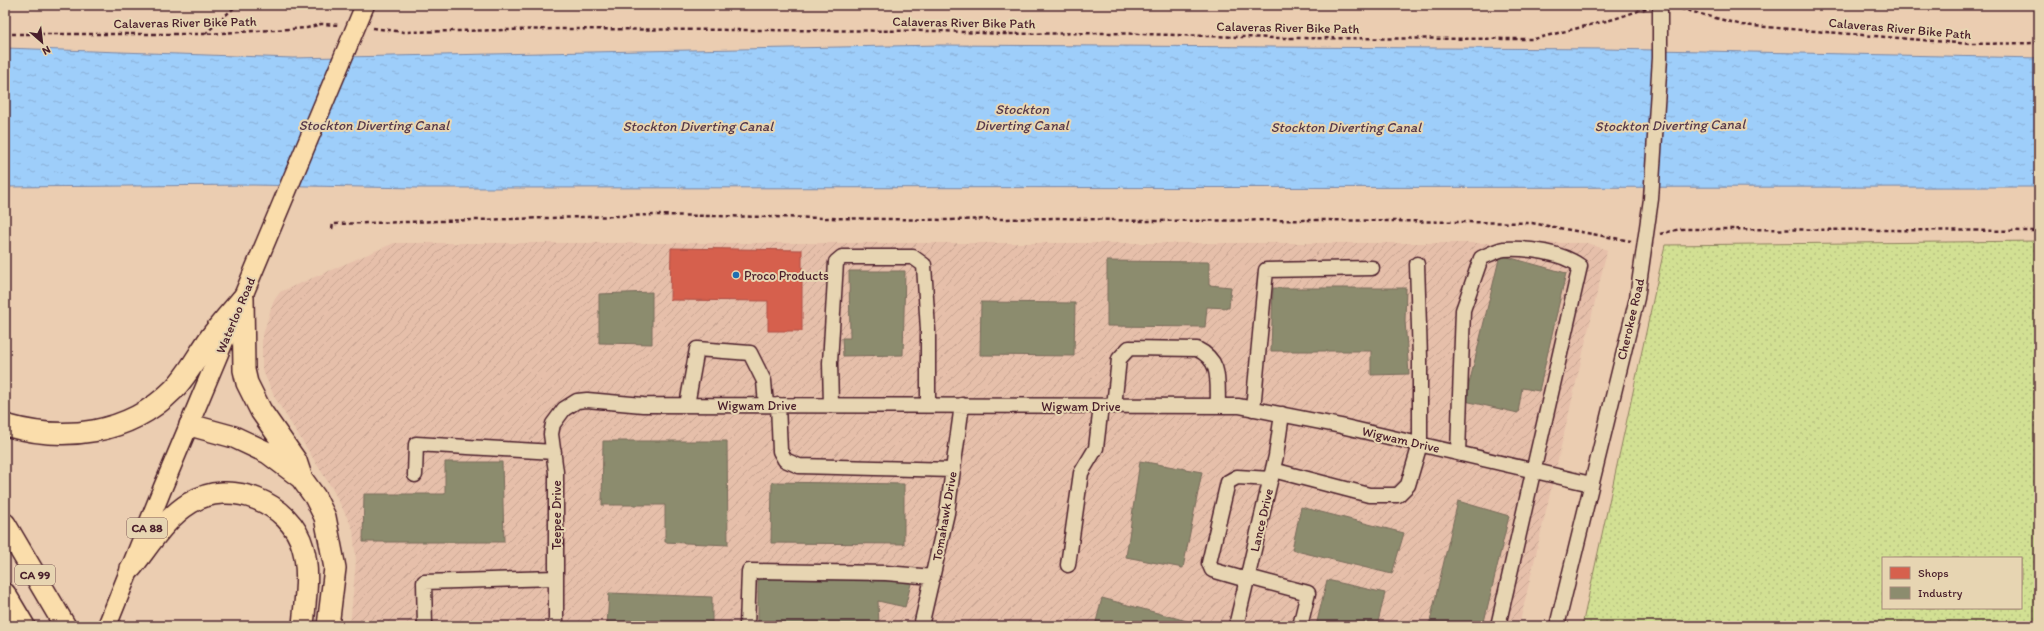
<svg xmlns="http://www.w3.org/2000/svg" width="2044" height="631" viewBox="0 0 2044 631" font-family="Itim,sans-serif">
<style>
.industrial{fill:url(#industrial-furrows)}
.grass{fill:url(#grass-dots);stroke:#8e805f;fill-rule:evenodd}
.water{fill:url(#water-ripples);stroke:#7c88a7}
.shops{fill:#d6604d;stroke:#ac4c43}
.industry{fill:#8c8c6e;stroke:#786b5a}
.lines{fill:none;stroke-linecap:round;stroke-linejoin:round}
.minor-casing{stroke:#4a1f2b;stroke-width:17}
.major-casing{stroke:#4a1f2b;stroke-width:21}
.highway-casing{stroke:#4a1f2b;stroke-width:24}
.path{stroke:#4a1f2b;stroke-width:2.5;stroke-dasharray:4 3;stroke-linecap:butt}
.minor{stroke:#e7d5b2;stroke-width:14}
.major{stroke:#faddab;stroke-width:18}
.highway{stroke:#faddab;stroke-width:21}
.poi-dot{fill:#1f6fb2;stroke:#e7d5b2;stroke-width:1.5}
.labels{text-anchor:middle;stroke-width:4;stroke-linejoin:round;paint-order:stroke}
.shield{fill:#e7d5b2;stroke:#795654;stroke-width:1}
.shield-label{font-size:12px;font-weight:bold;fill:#4a1f2b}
.street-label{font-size:13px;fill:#4a1f2b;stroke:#e7d5b2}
.poi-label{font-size:13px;fill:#4a1f2b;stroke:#e7d5b2;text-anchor:start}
.water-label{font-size:14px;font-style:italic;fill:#57394a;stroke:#e7d5b2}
</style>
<defs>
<pattern id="industrial-furrows" width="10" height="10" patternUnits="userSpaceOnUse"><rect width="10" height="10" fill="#e6bfaa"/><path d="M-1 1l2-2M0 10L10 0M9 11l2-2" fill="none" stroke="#c7a492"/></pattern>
<pattern id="grass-dots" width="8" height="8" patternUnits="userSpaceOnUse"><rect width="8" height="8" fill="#d2e093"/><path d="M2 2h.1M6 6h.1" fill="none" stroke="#b6c07f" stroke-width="1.8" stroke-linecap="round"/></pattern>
<pattern id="water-ripples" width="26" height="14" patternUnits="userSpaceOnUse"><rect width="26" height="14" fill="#9ecefa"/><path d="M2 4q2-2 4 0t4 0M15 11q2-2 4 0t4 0" fill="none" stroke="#8ab0d6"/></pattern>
</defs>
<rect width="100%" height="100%" fill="#ebcdb1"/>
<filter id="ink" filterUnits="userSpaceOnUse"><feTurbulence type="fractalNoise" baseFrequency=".025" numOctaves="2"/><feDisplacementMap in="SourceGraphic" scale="8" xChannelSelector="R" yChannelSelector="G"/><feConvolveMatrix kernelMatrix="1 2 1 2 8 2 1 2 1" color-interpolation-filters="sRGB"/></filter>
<g filter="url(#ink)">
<path class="industrial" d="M394 243H1587L1607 250 1519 626H350L356 561 353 529 333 490 275 398 262 369V338L273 302 280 292Z"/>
<path class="grass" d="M2039 241V626H1582L1665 245ZM1883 558H2021V608H1883Z"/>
<path class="water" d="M940 45 1606 49 2039 58V187L418 188 253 185 5 187V48L293 58Z"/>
<path class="shops" d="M671 248 802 250V331H768V301L670 300Z"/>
<path class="industry" d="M1500 255 1566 273 1539 391 1522 388 1518 413 1465 401Z
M1107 261 1209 262V285L1231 287 1229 308 1207 307 1205 327 1107 326Z
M849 271H905L903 355 843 356 842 338H850Z
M1273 288H1406L1405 321 1409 374 1371 375V351H1271Z
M652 292V344L599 343V294Z
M981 302 1075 303 1074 356 980 355Z
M603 441H727L728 545 665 542V505H602Z
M1140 461 1202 472 1183 568 1126 557Z
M445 462H502L504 542H363L364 494H445Z
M772 482 904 484V544L771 543Z
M1458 501 1509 516 1483 626H1429Z
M1301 507 1404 533 1392 574 1292 550Z
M758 578 912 580 905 607 878 601 879 626H758Z
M1327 580 1385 593 1377 626H1316Z
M609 593 712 597V626H607Z
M1102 598 1198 624V626H1095Z"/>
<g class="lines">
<g class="minor-casing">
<path id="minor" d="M687 405 697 349 750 353 764 381 766 405
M778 405 780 451 785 460 799 466 953 470
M831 405 830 363 836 262 842 257H913L924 265 928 330V405
M1114 406 1119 359 1129 348 1197 349C1222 361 1217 381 1218 406
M1253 409 1266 270 1372 268
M1458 453 1463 310 1481 258C1488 255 1497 250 1504 249 1528 248 1561 252 1580 266L1498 626
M1273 470 1369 495H1398L1408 485 1420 444V358L1417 264
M415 475 416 444 554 452
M1068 565 1081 473 1096 448 1101 406
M1248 577 1308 593 1300 626
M1247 580 1212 570 1209 563 1228 482 1237 477 1271 479
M425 626 424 582 556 578
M556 626V472L551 434 553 424 564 409 577 401 587 400 643 405 1239 406 1341 426 1591 484
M747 626 749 571 886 573 933 577
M921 626 947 513 962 405
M1236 626 1276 456 1282 414
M1557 626 1637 298 1651 199 1660 58V5"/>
</g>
<g class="major-casing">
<path id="major" d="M107 626 163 487 365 5"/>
</g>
<g class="highway-casing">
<path id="highway" d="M243 298 244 370 247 383 261 411 296 461 302 479 315 497 325 517 335 568 328 626
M5 425C64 442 128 435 173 390 188 375 198 355 210 338 220 324 232 311 243 298
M190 425 234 437 268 453 300 477
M5 524 65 626
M131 568C148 547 165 518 190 503 229 478 291 502 303 548 310 573 305 600 303 626
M5 594 24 626"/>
</g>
<path class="path" d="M1674 7 1742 25 1970 44 2039 43
M373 28 404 32 557 29 943 31 1001 34 1109 33 1274 38 1534 39 1614 19 1647 8
M5 34H205L307 28 321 24 340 25
M205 34 237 5
M332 229 333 224 655 215 944 220 1057 218 1142 221 1321 220 1532 223 1631 241
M1660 234 1680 229H1716L2039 231"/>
<use href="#minor" class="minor"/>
<use href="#major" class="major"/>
<use href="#highway" class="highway"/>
</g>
</g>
<circle class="poi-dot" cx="736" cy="275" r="4"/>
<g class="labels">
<g class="shield">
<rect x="127" y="518" width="40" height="20" rx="3"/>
<rect x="15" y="565" width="40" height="20" rx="3"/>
</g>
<g class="shield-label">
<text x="147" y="532">CA 88</text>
<text x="35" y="579">CA 99</text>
</g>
<g class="street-label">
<text transform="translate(185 22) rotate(-1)" y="5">Calaveras River Bike Path</text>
<text transform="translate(964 22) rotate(1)" y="5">Calaveras River Bike Path</text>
<text transform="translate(1288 27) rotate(1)" y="5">Calaveras River Bike Path</text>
<text transform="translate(1900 28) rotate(5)" y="5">Calaveras River Bike Path</text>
<text transform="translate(235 315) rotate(-67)" y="5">Waterloo Road</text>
<text transform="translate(1630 319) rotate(-77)" y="5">Cherokee Road</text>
<text x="757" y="410">Wigwam Drive</text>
<text x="1081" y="411">Wigwam Drive</text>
<text transform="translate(1401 439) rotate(13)" y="5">Wigwam Drive</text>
<text transform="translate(556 515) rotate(-90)" y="5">Teepee Drive</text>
<text transform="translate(944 516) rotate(-80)" y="5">Tomahawk Drive</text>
<text transform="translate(1261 520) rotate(-77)" y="5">Lance Drive</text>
</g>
<g class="poi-label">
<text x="744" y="280">Proco Products</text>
</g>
<g class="water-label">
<text x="1022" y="114">Stockton<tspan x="1022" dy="16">Diverting Canal</tspan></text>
<text x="374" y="130">Stockton Diverting Canal</text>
<text transform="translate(1670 125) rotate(-1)" y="5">Stockton Diverting Canal</text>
<text x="698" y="131">Stockton Diverting Canal</text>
<text x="1346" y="132">Stockton Diverting Canal</text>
</g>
</g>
<rect width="2044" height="631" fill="none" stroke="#e7d5b2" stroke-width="20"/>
<rect x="10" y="10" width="2024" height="611" fill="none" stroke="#4a1f2b" stroke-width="1.5" filter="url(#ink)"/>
<rect x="1882" y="557" width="140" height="52" fill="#e7d5b2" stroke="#a88c7c"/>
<rect x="1890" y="567" width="20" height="12" fill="#d6604d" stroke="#a88c7c"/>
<text x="1918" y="577" font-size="12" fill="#4a1f2b">Shops</text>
<rect x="1890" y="587" width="20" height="12" fill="#8c8c6e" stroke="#a88c7c"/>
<text x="1918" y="597" font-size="12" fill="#4a1f2b">Industry</text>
<g transform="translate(42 42) rotate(152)" stroke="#e7d5b2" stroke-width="3" paint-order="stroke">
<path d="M0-3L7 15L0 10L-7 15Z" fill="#4a1f2b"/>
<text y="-6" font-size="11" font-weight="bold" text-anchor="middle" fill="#4a1f2b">N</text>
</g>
</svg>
